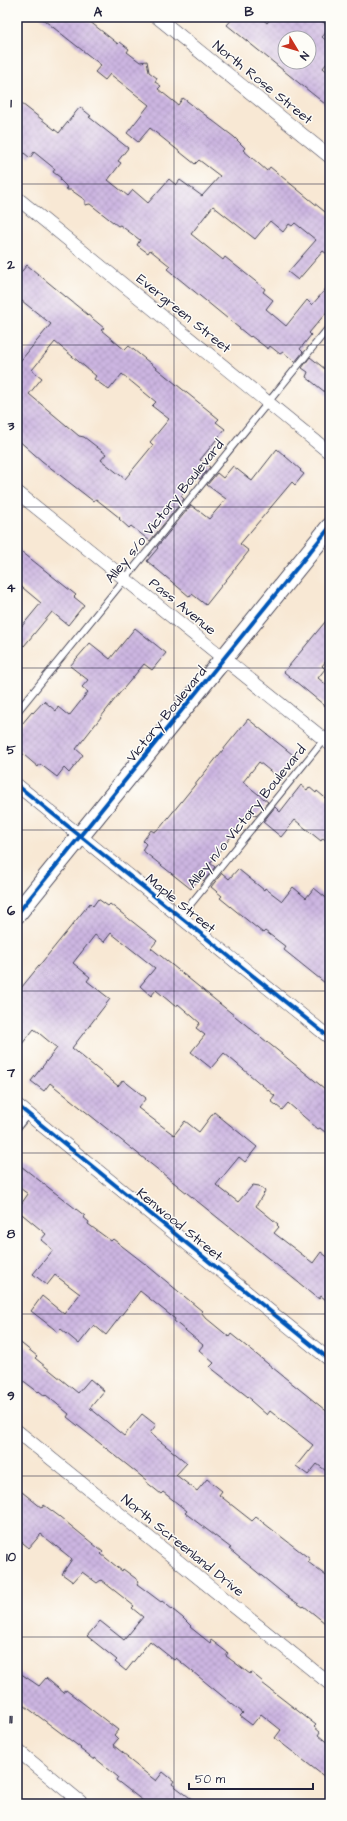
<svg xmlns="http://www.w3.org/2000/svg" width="347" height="1821" viewBox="0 0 347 1821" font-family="'Architects Daughter',sans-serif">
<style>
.building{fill:url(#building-cross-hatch);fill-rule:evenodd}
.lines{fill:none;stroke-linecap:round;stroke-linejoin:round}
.service-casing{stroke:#424052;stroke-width:8}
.minor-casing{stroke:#424052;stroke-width:14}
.secondary-casing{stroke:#424052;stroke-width:20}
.service{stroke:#fff;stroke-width:6}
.minor{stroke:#fff;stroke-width:13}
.secondary{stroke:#fff;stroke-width:18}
.cycleway-casing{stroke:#fdfcf7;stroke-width:6}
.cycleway{stroke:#0057b8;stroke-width:4}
.grid{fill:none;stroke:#22223b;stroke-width:1;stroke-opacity:0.55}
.labels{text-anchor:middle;stroke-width:3;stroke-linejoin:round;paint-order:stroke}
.street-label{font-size:14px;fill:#22223b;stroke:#fdfcf7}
.neatline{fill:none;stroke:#22223b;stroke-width:1.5}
.grid-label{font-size:13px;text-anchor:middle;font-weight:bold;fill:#22223b}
</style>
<defs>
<pattern id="building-cross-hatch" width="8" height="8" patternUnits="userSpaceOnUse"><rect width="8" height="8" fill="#ccb5e1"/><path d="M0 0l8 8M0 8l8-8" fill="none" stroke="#af9bc2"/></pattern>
</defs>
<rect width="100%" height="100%" fill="#fdfcf7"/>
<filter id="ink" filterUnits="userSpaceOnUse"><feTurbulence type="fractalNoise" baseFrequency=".025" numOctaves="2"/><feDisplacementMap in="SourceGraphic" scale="8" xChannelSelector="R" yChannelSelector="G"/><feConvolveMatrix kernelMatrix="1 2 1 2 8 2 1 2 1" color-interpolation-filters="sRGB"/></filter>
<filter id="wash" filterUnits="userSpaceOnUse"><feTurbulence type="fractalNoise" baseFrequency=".012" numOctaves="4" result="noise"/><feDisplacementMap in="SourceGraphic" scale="16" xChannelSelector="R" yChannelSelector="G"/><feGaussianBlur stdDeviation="0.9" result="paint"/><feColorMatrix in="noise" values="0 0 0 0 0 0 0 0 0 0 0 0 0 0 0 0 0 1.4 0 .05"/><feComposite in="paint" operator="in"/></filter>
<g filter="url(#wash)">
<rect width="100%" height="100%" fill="#f8e8d4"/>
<g id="blocks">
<path class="building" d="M40 17H84L118 44 120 42 129 49 127 52 140 62 147 61 149 72 157 78 155 82 161 86 158 89 178 105 183 98 234 137 245 148 243 150 267 171 270 167 330 216V256L323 251 298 280 288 272 316 240 295 223 292 226 289 224 283 232 270 221 255 239 213 206 191 234 223 260 225 257 265 289 263 292 273 300 266 309 286 326 307 300 312 305 330 284V308L309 333 311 335 300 349 303 352 295 362 283 352 280 354 270 346 268 349 251 336 250 337 167 269 170 266 150 250 148 253 137 245 140 240 120 225 118 226 90 204 85 205V200L71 190H67L66 186 60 180 61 178 53 172 55 169 34 152 30 158 17 147V100L59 133 80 107 91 116 89 117 128 148 118 161 121 163 108 180 128 196 133 190 148 203 169 179 176 185 180 180 202 196 220 176 199 160 195 164 150 128 138 142 127 133 149 105 110 74 105 80 95 72 101 65Z
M234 17H260L267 23 272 17H317L330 28 322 37 330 44V59L323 68 330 74V108L227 25ZM285 38H309V62H285Z
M27 265 104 328 101 330 125 350 129 346 219 419 216 422 225 429 200 460 210 467 200 479 197 477 181 496 184 499 150 541 131 526 129 528 119 519 120 518 96 499 93 501 42 461 17 439V365L51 324 17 297V277ZM55 342 96 376 94 379 109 390 122 374 156 402 152 406 169 419 150 442 153 445 125 479 101 460 106 454 84 437 79 436 29 394 42 378 32 370Z
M310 357 330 373V396L306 377 308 372 302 368Z
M277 449 301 470 300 471 304 474 295 485 292 482 240 544 249 551 206 605 192 594 190 597 147 561 158 548 157 547 191 505 209 519 226 499 207 485 217 473 223 478 233 466 252 481Z
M17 548 76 595 74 597 84 605 68 625 52 612 24 646 17 640V632L41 603 17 583Z
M330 616V656L322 666 325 669 318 678 330 688V710L284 672Z
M135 628 166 653 152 670 144 664 119 694 76 749 83 755 69 773 64 768 57 777 40 764 38 767 17 749V730L32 712 33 713 44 701 56 711 58 707 69 716 88 692 82 687 88 680 70 666 90 643 110 659Z
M248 719 297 758 280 779 259 762 243 782 268 802 256 816 251 812 210 863 215 867 204 881 199 877 191 889 142 850 146 844 143 841 151 830 154 832 160 828Z
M301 785 307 790 309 787 316 793 317 791 330 802V844L323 838 321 841 295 820 281 837 263 822 275 807 280 812Z
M238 869 264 890 265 888 282 901 293 887 306 898 314 888 330 901V987L284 950 286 947 265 931 263 933 220 898 222 896 211 887 222 873 229 879Z
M98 899 108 906 110 904 157 941 151 948 330 1093V1136L320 1128 318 1129 288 1103 282 1110 271 1101 275 1096 224 1053 211 1068 191 1052 205 1035 196 1028 200 1023 178 1004 176 1007 156 990 151 996 140 986 155 968 111 933 104 942 95 935 73 963 90 977 87 981 110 999 72 1048 118 1086 123 1080 146 1098 138 1108 174 1135 185 1121 199 1132 214 1112 257 1147 245 1162 239 1157 216 1185 238 1202 253 1185 259 1186 265 1191 256 1206 278 1224 277 1225 279 1227 274 1233 313 1263 321 1252 330 1259V1303L321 1296 319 1299 50 1083 44 1091 31 1081 57 1048 34 1029 17 1050V993L90 903 93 906Z
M17 1163 85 1216 83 1217 89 1222 88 1224 111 1241 113 1239 149 1267 202 1311 201 1312 206 1318 229 1337 231 1334 330 1414V1474L317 1464 308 1475 296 1466 313 1445 270 1411 267 1415 251 1401 252 1400 210 1367 214 1363 199 1350 203 1345 174 1321 175 1319 140 1291 106 1335 94 1325 79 1344 61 1329 58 1332 31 1311 42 1296 64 1314 80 1294 55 1275 47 1285 33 1274 53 1250 41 1240 46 1234 17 1210 28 1194 17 1186Z
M17 1340 37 1356 35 1358 78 1393 90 1379 104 1391 90 1408 124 1436 142 1414 156 1425 150 1433 187 1463 176 1475 197 1491 207 1479 222 1491 219 1495 252 1521 256 1517 310 1559 308 1562 330 1579V1627L304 1606 303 1607 285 1595 229 1549 231 1548 185 1513 187 1511 163 1492 161 1494 145 1481 146 1480 67 1417 69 1414 46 1395 45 1396 39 1391 38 1392 17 1376Z
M17 1488 42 1508 44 1505 60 1517 103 1552 101 1554 122 1571 123 1569 139 1581 137 1584 161 1602 162 1601 183 1618 191 1626 190 1627 210 1643 211 1640 228 1653 226 1656 250 1674 251 1672 263 1682 262 1683 316 1725 314 1727 320 1732 318 1735 330 1745V1781L275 1738 281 1730 261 1714 252 1725 240 1716 243 1713 176 1658 174 1660 150 1641 126 1671 115 1662 117 1660 87 1636 100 1621 124 1640 143 1617 132 1608 134 1606 101 1580 97 1583 82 1572 73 1582 62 1574 72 1559 41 1534 29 1548 17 1538Z
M17 1671 39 1686 46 1678 64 1693 66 1690 118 1730 114 1735 118 1739 113 1745 128 1757 127 1758 156 1781 163 1772 174 1781 172 1784 198 1804H147L116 1780 118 1777 95 1758 94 1760 80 1749 81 1748 17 1700Z"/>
</g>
</g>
<g filter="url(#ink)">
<use href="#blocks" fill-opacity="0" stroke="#424052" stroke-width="1"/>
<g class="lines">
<g class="service-casing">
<path id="service" d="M17 712 330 326
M181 916 330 732
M17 1128 28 1114"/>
</g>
<g class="minor-casing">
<path id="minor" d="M157 17 330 157
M17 198 330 453
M17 492 330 744
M17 785 330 1038
M17 1105 330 1360
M17 1431 330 1684
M17 1750 83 1804"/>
</g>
<g class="secondary-casing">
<path id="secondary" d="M17 914 330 527"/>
</g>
<use href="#service" class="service"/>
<use href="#minor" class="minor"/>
<use href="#secondary" class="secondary"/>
<g class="cycleway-casing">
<path id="cycleway" d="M17 785 330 1038
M17 914 330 527
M17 1105 330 1360"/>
</g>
<use href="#cycleway" class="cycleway"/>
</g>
</g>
<path class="grid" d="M174 17V1804M17 184H330M17 345H330M17 507H330M17 668H330M17 830H330M17 991H330M17 1153H330M17 1314H330M17 1476H330M17 1637H330"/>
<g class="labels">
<g class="street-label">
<text transform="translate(263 82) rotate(39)" y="5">North Rose Street</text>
<text transform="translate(184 313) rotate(39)" y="5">Evergreen Street</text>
<text transform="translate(164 511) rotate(-51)" y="5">Alley s/o Victory Boulevard</text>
<text transform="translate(183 606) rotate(39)" y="5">Pass Avenue</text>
<text transform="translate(166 714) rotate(-51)" y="5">Victory Boulevard</text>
<text transform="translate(246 816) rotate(-51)" y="5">Alley n/o Victory Boulevard</text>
<text transform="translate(181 903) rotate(39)" y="5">Maple Street</text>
<text transform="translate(180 1224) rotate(39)" y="5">Kenwood Street</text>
<text transform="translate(183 1545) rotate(39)" y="5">North Screenland Drive</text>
</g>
</g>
<rect width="347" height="1821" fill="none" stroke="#fdfcf7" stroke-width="44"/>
<g transform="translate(297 50) rotate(128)"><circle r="19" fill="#fdfcf7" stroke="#a5a5ac"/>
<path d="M0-3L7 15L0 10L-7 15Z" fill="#c8321e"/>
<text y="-6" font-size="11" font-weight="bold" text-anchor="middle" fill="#22223b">N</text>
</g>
<path d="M189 1783v6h124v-6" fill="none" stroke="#22223b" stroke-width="2"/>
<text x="195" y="1783" font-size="12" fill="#22223b" stroke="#fdfcf7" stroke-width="3" paint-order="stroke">50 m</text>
<rect x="22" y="22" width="303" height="1777" class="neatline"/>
<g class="grid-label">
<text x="98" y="16">A</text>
<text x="249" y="16">B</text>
<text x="11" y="107">1</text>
<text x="11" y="269">2</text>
<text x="11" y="430">3</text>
<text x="11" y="592">4</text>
<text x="11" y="754">5</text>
<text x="11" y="915">6</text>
<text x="11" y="1077">7</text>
<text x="11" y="1238">8</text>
<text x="11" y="1400">9</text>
<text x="11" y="1561">10</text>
<text x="11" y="1723">11</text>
</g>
</svg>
